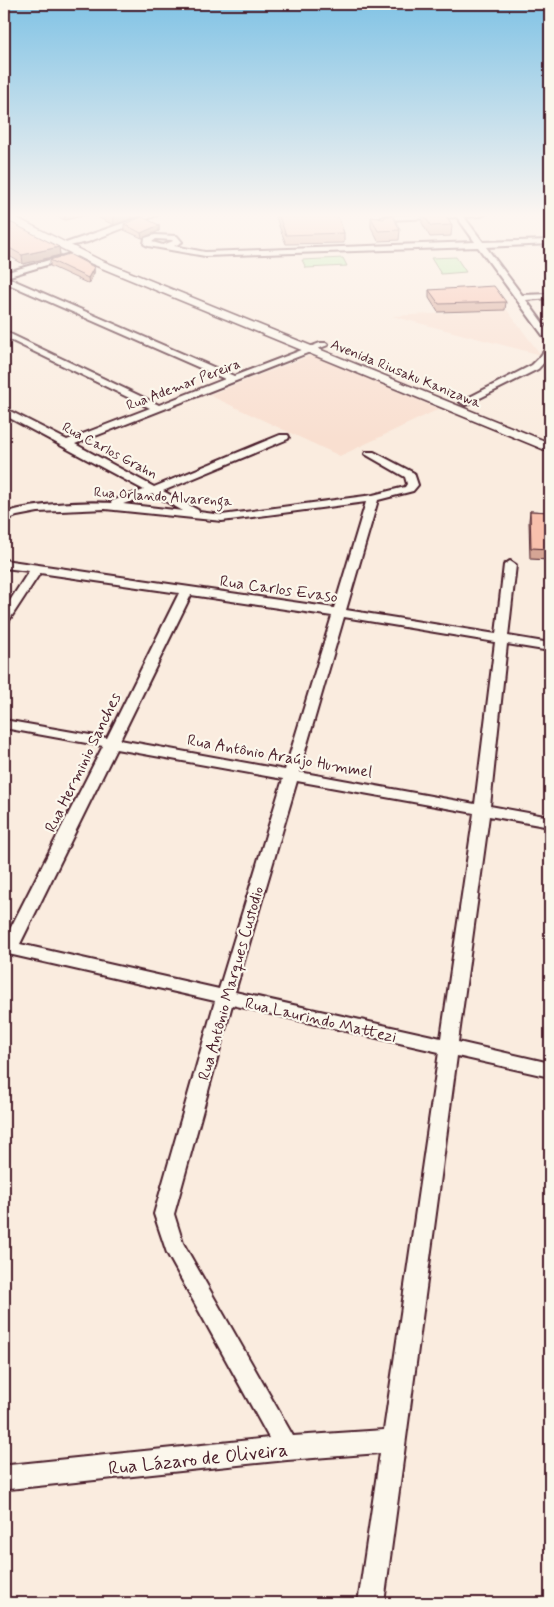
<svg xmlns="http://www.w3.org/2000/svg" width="554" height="1607" viewBox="0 0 554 1607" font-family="Mynerve,sans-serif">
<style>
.built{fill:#f9dfd0}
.green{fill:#bbeeaf;stroke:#82866d}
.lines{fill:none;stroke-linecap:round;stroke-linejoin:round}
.minor-casing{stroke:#4a1f2b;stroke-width:4}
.tertiary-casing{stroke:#4a1f2b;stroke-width:3}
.minor{fill:#fbf7ec;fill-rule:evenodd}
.tertiary{fill:#fbf7ec;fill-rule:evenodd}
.wall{fill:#d5a595;stroke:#4a1f2b}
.shaded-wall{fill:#ae8679;stroke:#4a1f2b}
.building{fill:#f8c0ad;stroke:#4a1f2b}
.labels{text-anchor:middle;stroke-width:4.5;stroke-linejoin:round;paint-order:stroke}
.far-street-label{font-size:14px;fill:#4a1f2b;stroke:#fbf7ec}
.street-label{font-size:16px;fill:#4a1f2b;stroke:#fbf7ec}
.near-street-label{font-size:19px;fill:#4a1f2b;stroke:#fbf7ec}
</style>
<rect width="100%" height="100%" fill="#faecdf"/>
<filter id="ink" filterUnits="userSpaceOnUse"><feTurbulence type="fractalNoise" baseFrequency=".02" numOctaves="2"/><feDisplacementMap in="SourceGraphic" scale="10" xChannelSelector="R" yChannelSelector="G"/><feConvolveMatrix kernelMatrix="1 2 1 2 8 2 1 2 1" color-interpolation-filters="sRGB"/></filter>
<g filter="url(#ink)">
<path class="built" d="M507 310 541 355 392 316Z
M309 356 316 357 439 409 340 456 209 395Z"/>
<path class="green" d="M456 257 466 272 441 274 431 258Z
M343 258 347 266 306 268 302 260Z"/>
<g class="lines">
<g class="minor-casing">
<path id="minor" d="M150 214H160L88 242 64 247 60 245Z
M434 214H485L481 216 464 217 483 242 550 240V244L486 247 522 295 550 294V298L526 300 550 333V342L547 341 478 247 205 256 148 246 144 244 145 238 155 235 177 236 182 242 174 246 205 252 475 242 457 217 386 220 383 222V227H377L375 221 385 216ZM156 239 172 240 173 241 163 245 152 242Z
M77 252 84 254 6 277 234 376 320 343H326L328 345 75 444 154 487 280 435H288L289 437 288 439 163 491 198 510 199 512 222 515 373 495 405 487 407 484 405 477 365 454 366 452H374L414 473 418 485 413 491 378 500 346 610 496 634 504 565 510 561 516 565 508 636 550 643V651L507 644 490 806 550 817V827L489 816 458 1042 550 1063V1077L457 1056 384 1603H358L380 1453 287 1460 9 1489 4 1487V1463L9 1465 269 1438 167 1253 154 1214 215 1001 4 953V941L103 746 4 728V720L107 738 179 593 40 573 8 622 4 623V610L29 571 4 568V560L334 608 366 502 222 521 105 509 38 512 17 516 4 521V514C23 504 88 501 111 503L112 501 144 490 4 415V408L67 440 150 408 4 337V331L159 405 225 379 4 282V273ZM153 494 183 511 123 504ZM191 595 332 616 285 770 120 740ZM344 617 495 642 475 804 299 772ZM116 749 283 779 219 989 20 944ZM297 781 474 813 441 1038 235 992ZM232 1005 439 1052 384 1430 293 1436 183 1243 174 1214Z
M550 346V356L538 369 468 404 465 405 460 402 532 365 540 357 547 347Z"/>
</g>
<g class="tertiary-casing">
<path id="tertiary" d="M4 214H9L100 260 550 443V452L92 264 4 219Z"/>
</g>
<use href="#minor" class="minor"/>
<use href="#tertiary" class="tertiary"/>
</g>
<path class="wall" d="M52 214H90L65 220Z
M99 214H131L132 218 114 225 99 218Z
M275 214H337L344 233V243L286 244 279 226Z
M422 214H445L452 225 451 236 430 237 422 223Z
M371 217 384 219 400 230 399 240 378 241 371 227Z
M124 224 159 225V231L142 238 124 230Z
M4 225 59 247 60 255 23 264 4 253Z
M50 260 94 267V273L89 284 50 266Z
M429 290 506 302 505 310 438 312 429 298Z
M530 511 550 512V560L530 559 529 521Z"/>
<path class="shaded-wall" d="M64 214H90L65 220Z
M113 214H131L132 218 114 225Z
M159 225V231L142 238 141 233Z
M59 247 60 255 23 264 22 255Z
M94 267V273L89 284 88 278Z"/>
<path class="building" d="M278 214H337L344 233 286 235Z
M423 214H445L452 225 431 226Z
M385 216H393L400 230 378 231 371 217 384 219Z
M142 217 159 225 141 233 124 224Z
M12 223 59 247 22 255 4 245V225Z
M69 254 94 267 88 278 50 260Z
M494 286 506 302 439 304 429 290Z
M530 511 550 512V549L531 548Z"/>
</g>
<linearGradient id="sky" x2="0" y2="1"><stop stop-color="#81c3e5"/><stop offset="0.49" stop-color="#fdf6f1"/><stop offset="1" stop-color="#fdf6f1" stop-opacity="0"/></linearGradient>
<rect width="554" height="439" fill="url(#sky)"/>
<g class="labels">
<g class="far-street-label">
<text transform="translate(406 373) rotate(22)" y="5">Avenida Riusaku Kanizawa</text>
<text transform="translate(183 384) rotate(-21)" y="5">Rua Ademar Pereira</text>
<text transform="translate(110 450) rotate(28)" y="5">Rua Carlos Grahn</text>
<text transform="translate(163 496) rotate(4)" y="5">Rua Orlando Alvarenga</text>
</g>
<g class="street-label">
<text transform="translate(279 588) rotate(8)" y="6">Rua Carlos Evaso</text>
<text transform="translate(280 755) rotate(10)" y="6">Rua Antônio Araújo Hummel</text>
<text transform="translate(82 762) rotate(-64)" y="6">Rua Herminio Sanches</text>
<text transform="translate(230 983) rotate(-74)" y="6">Rua Antônio Marques Custodio</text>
<text transform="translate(321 1019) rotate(13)" y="6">Rua Laurindo Mattezi</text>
</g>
<g class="near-street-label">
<text transform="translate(198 1458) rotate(-6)" y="7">Rua Lázaro de Oliveira</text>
</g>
</g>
<rect width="554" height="1607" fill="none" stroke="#fbf7ec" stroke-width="20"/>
<rect x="10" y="10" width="534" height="1587" fill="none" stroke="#4a1f2b" stroke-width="2" filter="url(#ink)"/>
</svg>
